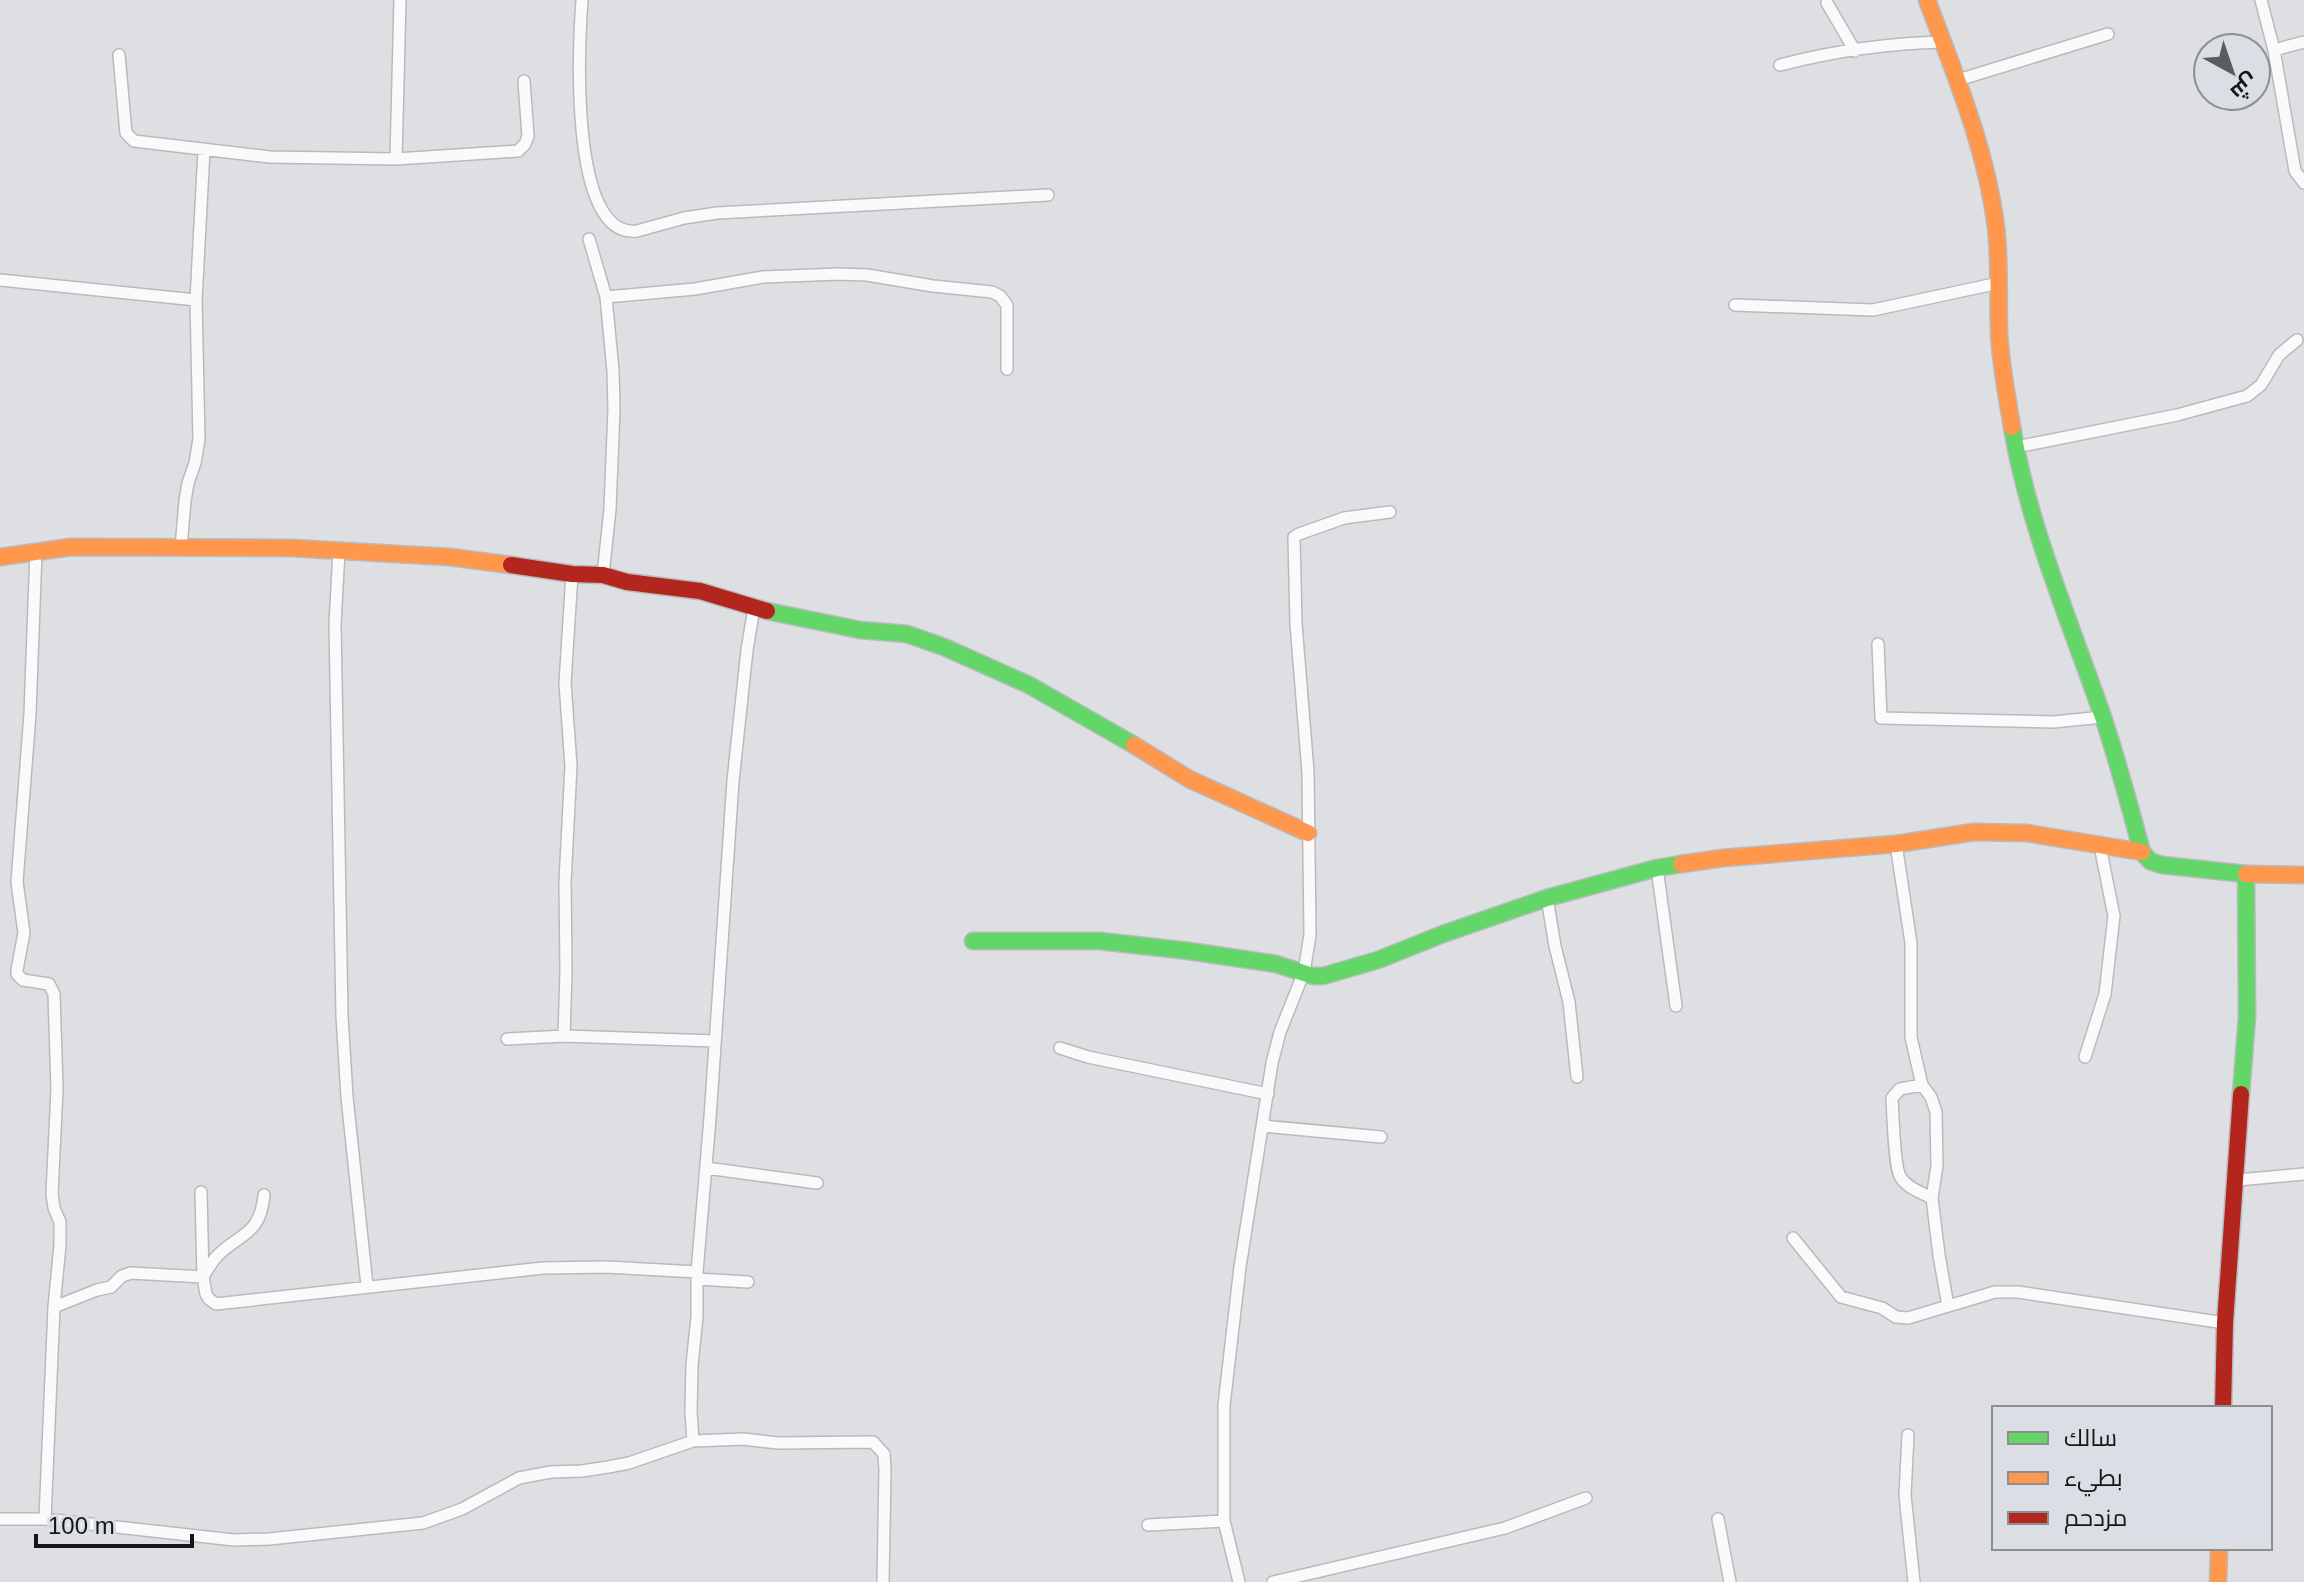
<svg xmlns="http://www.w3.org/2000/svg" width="2304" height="1582" viewBox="0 0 2304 1582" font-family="Helvetica,Cairo,sans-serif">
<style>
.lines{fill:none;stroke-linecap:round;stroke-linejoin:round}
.street-casing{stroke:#b9babd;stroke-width:14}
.fast-casing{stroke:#b9babd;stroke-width:19}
.slow-casing{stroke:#b9babd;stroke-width:19}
.jam-casing{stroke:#b9babd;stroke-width:19}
.street{stroke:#fafafb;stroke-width:11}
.fast{stroke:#63d668;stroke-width:16}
.slow{stroke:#ff974d;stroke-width:16}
.jam{stroke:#b3261e;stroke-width:16}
</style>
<rect width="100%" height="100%" fill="#dddfe2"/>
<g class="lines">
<g class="street-casing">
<path id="street" d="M582 0C579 42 568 239 637 231L684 218 717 213 1048 195
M2261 0 2274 50 2295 171 2304 183
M1827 3 1855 51
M2274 50 2304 42
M119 55 126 133 134 141 270 157 396 159 400 0
M1780 65C1834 51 1889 43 1944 42
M1958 80 2108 34
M396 159 518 151 525 144 528 136 524 81
M589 239 606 297 613 371 614 409 610 509 603 575
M0 280 196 300
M606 297 695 289 763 277 838 274 867 275 933 286 992 292 1000 296 1007 305V369
M1735 305 1873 310 1999 283
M2016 447 2177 415 2247 396 2261 385 2279 355 2297 340
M181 548 185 501 188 483 195 463 199 439 196 300 204 150
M36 551 30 714 17 882 24 933 17 970V974L23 980 49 984 54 994 57 1089 52 1194 54 1208 60 1222V1245L54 1307 45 1519
M339 551 335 624 342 1016 347 1097 367 1286
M1878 644 1881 718 2053 722 2103 717
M1896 844 1911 943V1037L1922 1085 1931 1097 1936 1112 1937 1166 1932 1198 1939 1255 1948 1306
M1657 868 1676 1006
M1547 898 1555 946 1569 1002 1577 1077
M564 1036 566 971 565 882 571 766 565 683 572 574
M507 1039 564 1036 715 1041
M1060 1048 1088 1057 1268 1094
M2085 1057 2105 994 2114 916 2100 846
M1922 1085 1900 1089 1892 1098C1893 1114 1894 1165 1900 1176 1905 1187 1922 1193 1932 1198
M1263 1126 1381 1137
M706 1168 817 1183
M2237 1180 2304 1174
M201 1192 203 1277 206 1294 209 1299 216 1304 543 1268 607 1267 697 1272
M1793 1238 1841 1297 1882 1308 1896 1317 1908 1318 1995 1292H2018L2225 1323
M203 1277C208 1269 212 1261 218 1255 242 1232 260 1235 264 1195
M697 1279 748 1282
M54 1307 97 1290 111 1287 122 1276 131 1273 203 1277
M1908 1435 1905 1495 1914 1582
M693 1441 691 1412 692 1365 697 1317V1272L710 1118 733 781 747 650 754 608
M0 1519H45L234 1540 269 1539 423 1523 462 1509 519 1478 551 1472 582 1471 608 1467 629 1463 693 1441 743 1439 778 1443 873 1442 884 1454 885 1470 883 1582
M1718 1519 1730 1582
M1148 1525 1224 1521
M1239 1582 1224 1521V1405L1240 1267 1272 1063 1280 1032 1304 972 1310 935 1308 772 1296 624 1294 537 1299 534 1344 518 1390 512
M1273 1582 1505 1528 1586 1498"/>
</g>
<g class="fast-casing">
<path id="fast" d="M2012 427C2029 528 2070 621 2103 717 2118 762 2130 807 2142 852L2150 861 2162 865 2246 874 2247 1017 2241 1094
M767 611 860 630 907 634 944 647 1029 685 1134 745
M973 941H1100L1189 951 1276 964 1313 976H1323L1378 960 1443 934 1547 898 1657 868 1681 864"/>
</g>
<g class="slow-casing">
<path id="slow" d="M1927 0C1955 75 1986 147 1996 227 2000 262 1998 296 1999 330 2000 363 2007 395 2012 427
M0 557 71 547 291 548 450 557 511 565
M1134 745 1189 779 1308 833
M1681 864 1723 858 1896 844 1974 832 2027 833 2142 852
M2246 874 2304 875
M2218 1582 2219 1548"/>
</g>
<g class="jam-casing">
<path id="jam" d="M511 565 572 574 603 575 627 582 700 591 767 611
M2223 1408 2225 1323 2241 1094"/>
</g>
<use href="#street" class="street"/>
<use href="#fast" class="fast"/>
<use href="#slow" class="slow"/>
<use href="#jam" class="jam"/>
</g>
<rect x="1992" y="1406" width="280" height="144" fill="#dbdee4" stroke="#8c8e92" stroke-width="2"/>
<rect x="2008" y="1432" width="40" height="12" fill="#63d668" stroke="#8c8e92" stroke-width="2"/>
<text x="2064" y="1446" font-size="24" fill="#151618">سالك</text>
<rect x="2008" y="1472" width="40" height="12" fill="#ff974d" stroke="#8c8e92" stroke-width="2"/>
<text x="2064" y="1486" font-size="24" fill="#151618">بطيء</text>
<rect x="2008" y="1512" width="40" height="12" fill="#b3261e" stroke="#8c8e92" stroke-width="2"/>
<text x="2064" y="1526" font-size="24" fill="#151618">مزدحم</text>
<g transform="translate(2232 72) rotate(140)"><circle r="38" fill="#dbdee4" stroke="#8c8e92" stroke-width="2"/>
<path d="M0-6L14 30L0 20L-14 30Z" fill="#5b5c5f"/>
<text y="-12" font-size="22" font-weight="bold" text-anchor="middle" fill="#151618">ش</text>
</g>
<path d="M36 1534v12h156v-12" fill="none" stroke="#151618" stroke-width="4"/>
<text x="48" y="1534" font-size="24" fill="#151618" stroke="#dbdee4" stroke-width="6" paint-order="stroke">100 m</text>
</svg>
